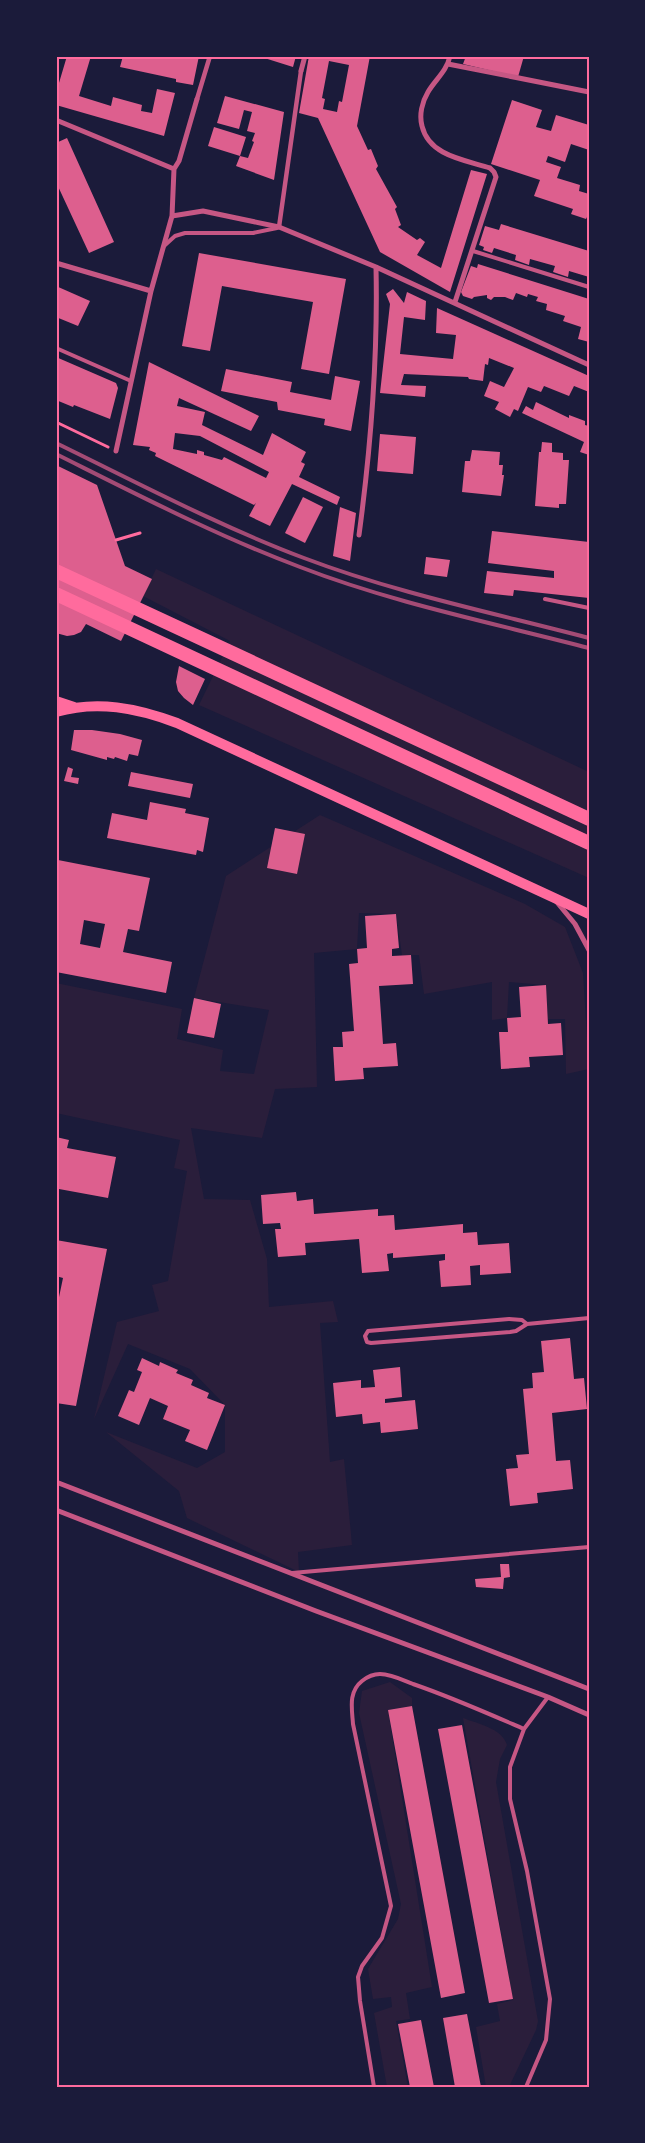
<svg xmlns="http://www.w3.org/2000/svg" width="645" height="2143" viewBox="0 0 645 2143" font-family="Karla,sans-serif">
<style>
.green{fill:#2a1e3b}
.building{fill:#dd5f8e;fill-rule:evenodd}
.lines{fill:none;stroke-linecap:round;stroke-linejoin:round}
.path{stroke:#ff6b9d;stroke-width:3}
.service{stroke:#c65784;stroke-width:4}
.pedestrian{stroke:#c65784;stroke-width:4.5}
.minor{stroke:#c65784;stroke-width:5}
.secondary{stroke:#ff6b9d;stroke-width:10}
.trunk{stroke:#ff6b9d;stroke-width:14}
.rail{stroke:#a44b75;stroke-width:4}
.neatline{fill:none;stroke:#ff6b9d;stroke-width:2}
</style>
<rect width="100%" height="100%" fill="#1b1b3a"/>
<path class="green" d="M156 569 589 772V878L199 705 230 641 143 596Z
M320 815 525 904 565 927 583 973 589 1069 566 1074 565 1019H548L545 985 509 982 507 1018 492 1020V982L424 994 419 955H402L396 914 359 913 357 949 314 953 317 1087 275 1089 262 1138 191 1128 204 1199 250 1200 267 1259 269 1307 333 1301 338 1322 320 1323 330 1462 344 1459 352 1545 298 1552 299 1572 187 1518 179 1491 106 1432 197 1468 225 1452V1405L190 1369 128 1344 94 1419 117 1322 159 1311 152 1285 168 1281 187 1171 174 1168 180 1140 56 1113V983L182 1009 177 1039 223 1050 220 1071 254 1074 269 1010 194 998 226 876Z
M390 1682 412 1698V1706L388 1710 432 1987 406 1993 410 2019 396 2021 408 2087H387L374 2013 392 2007 391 1997 373 1999 368 1969 398 1919 401 1904 359 1713 362 1691Z
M463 1718C478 1724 502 1728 507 1745L500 1759 496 1782 538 2021 536 2030 509 2087H486L476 2027 500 2021 497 2004 513 2000Z"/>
<path class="building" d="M67 56H91L79 96 111 106 113 97 142 105 141 111 152 113 157 89 175 93 164 136 56 105V93Z
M123 56H199L193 85 176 82V79L120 67Z
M258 56H296L293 67Z
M309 56H370L357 126 368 150 371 149 378 166 376 169 397 207 395 209 401 225 398 227 417 240 420 238 425 242 417 255 441 268 471 170 487 174 450 292 380 252 318 118 299 113ZM329 61 349 65 342 102 339 101 337 112 323 109 325 99 322 98Z
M466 56H524L518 77 463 64Z
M225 96 284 112 274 180 236 166 240 156 248 158 254 142 252 141 255 133 247 131 252 112 244 110 239 129 217 123Z
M512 100 542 110 536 127 551 131 556 115 589 125V150L571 144 565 162 548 156 546 162 561 167 557 178 580 185 579 191 589 194V213L586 219 571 214 573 209 534 196 540 180 491 164Z
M214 127 246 137 240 156 208 146Z
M67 138 114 242 89 253 56 182V143Z
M501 224 589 251V277L569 271 568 277 553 272 555 266 530 259 529 265 515 260 516 255 494 248 492 253 483 250 484 247 479 245 485 226 499 230Z
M199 253 346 279 329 374 301 369 313 302 222 286 210 351 182 346Z
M478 264 589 299V342L578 339 581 327 563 321 565 316 546 310 547 304 536 301 538 297 528 294 527 297 516 293 513 300 505 297H494L491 300 487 298V295L474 297 472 299 463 296 461 292 471 266 477 268Z
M56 286 90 301 78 326 56 317Z
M393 289 404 303 407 292 426 301 425 320 404 317 400 354 453 359 456 335 436 333 437 308 589 376V392L574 386 569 396 544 386 541 392 528 387 518 411 514 409 510 417 495 409 499 402 484 396 490 381 504 387 514 368 489 358 488 365 485 364 483 381 469 379 468 377 404 374 401 385 426 386 425 397 380 393 390 304 386 294Z
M56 357 116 383 118 388 110 419 74 405 73 407 56 400Z
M149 362 259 416 251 431 179 398 177 406 205 412 202 425 263 455 272 433 306 452 301 462 305 464 299 477 340 497 337 505 292 484 270 526 249 516 256 503 254 505 155 456 156 453 149 450 150 447 133 445ZM175 433 200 436 269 472 266 478 224 457 222 460 204 455V452L197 450V454L173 449Z
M226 369 292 382 290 392 331 400 335 376 360 381 351 431 324 425 325 419 278 410 277 402 221 391Z
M536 402 569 418V415L585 421V425L589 426V455L580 452 584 442 522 413 526 406 533 410Z
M380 434 416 437 413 474 377 471Z
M542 442 552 443V452L563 453V460H569L566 504H559V508L535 506 539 452H541Z
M472 450 500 452 499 465H503L502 475H504L501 496 462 492 465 461H470Z
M56 465 97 485 125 566 152 579 121 641 86 624 81 632 74 635 67 636 56 633Z
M303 497 323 507 305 543 285 533Z
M340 507 356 513 350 561 333 556Z
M492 531 589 542V598L514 590 513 596 484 593 487 571 554 578V571L488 563Z
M426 557 450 560 447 577 424 574Z
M179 666 205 679 193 705 184 698 178 691 176 682Z
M74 730H92L120 734 142 740 138 756 129 754 127 761 115 757 114 759 107 757V760L71 750Z
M68 767 73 769 71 777 79 778 78 784 64 781Z
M131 772 193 784 190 798 128 786Z
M150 802 186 809 185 813 209 818 203 852 197 850 196 855 107 838 112 813 147 820Z
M275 828 305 834 297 874 267 868Z
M58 860 150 878 139 931 128 929 123 952 172 962 166 993 56 972ZM84 920 105 924 100 948 80 944Z
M396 914 399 948 392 949V956L411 955 413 984 379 986 383 1044 396 1043 398 1066 363 1068 364 1079 335 1081 333 1047H343L342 1032 354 1031 349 964 358 963 357 949 367 948 365 916Z
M546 985 548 1024 561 1023 563 1055 529 1057 530 1067 501 1069 499 1032H508L507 1018 521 1017 519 987Z
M194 998 221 1004 214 1038 187 1033Z
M56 1137 69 1140 67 1148 116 1157 108 1198 59 1189 56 1200Z
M296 1192 297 1201 313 1199 314 1214 378 1209V1216L394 1215 395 1230 463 1224V1233L477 1232 478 1245 509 1243 511 1273 480 1275V1265L470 1266 471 1285 441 1287 439 1261 445 1260V1254L393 1258V1253L387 1254 389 1271 362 1273 359 1239 305 1243 306 1255 278 1257 275 1229H281L280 1223 263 1224 261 1195Z
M56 1240 107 1249 76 1406 56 1403V1302H58L63 1278 56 1276Z
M570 1338 574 1379 584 1378 587 1409 552 1413 556 1461 570 1460 573 1489 537 1493 538 1503 510 1506 506 1469 518 1468 516 1455 529 1454 523 1389 533 1388 532 1373 544 1372 541 1341Z
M142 1358 159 1366 160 1362 178 1370 176 1373 193 1380 191 1385 209 1393 207 1398 225 1405 207 1450 185 1441 190 1430 163 1419 168 1406 150 1398 139 1425 118 1416 129 1390 134 1392 142 1372 137 1370Z
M400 1367 402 1397 385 1399V1403L415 1400 418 1429 381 1433 380 1422 363 1424 362 1414 336 1417 333 1383 361 1380V1388L375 1387 373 1370Z
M500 1564H509L510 1577 504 1578 503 1589 476 1587 475 1579 501 1577Z
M412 1706 465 1993 441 1998 388 1710Z
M462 1725 513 1999 489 2003 438 1729Z
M467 2014 481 2087H455L443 2018Z
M421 2020 434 2087H410L398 2024Z"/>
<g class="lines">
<path class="path" d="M56 422 108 447
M116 540 140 533"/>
<path class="service" d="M164 246 175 236 185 233H253L277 228
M473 251 589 287
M56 348 131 381
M545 599 589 608
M509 1319 522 1320 527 1324 516 1331 510 1332 371 1343 367 1342 365 1336 368 1331Z
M527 1324 589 1318
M292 1573 589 1547
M374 2087 360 2001 358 1977 362 1966 382 1938 391 1906 353 1724C352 1709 348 1692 362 1681 367 1677 373 1674 380 1674 391 1674 403 1680 413 1684 451 1697 487 1713 524 1729
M526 2087 546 2040 550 1999 527 1871 510 1799V1767L524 1729 548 1697"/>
<path class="pedestrian" d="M197 99 210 56
M279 227 301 71"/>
<path class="minor" d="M450 56C447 71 435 80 428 92 422 102 419 115 422 126 429 156 465 160 490 168L494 172 496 177 455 302
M448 64 589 92
M301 71 305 56
M56 120 174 169
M174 169 179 161 197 99
M172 216 203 211 279 227 376 267 589 365
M56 263 151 291
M116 451 151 291 172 216 174 169
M359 535C371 446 378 357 376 267
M556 901 575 924 589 950
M56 1482 589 1689
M56 1510 316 1611 548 1697 589 1715"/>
<path class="secondary" d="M56 701 74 707
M56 712C97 700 137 708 177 723L589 914"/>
<path class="trunk" d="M56 571 589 819
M56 594 589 843"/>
<path class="rail" d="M56 443C138 483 219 526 304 558 396 593 494 613 589 638
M56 454C136 494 217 536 300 567 393 603 493 623 589 648"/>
</g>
<rect width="645" height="2143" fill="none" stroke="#1b1b3a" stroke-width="115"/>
<rect x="58" y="58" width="530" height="2028" class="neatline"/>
</svg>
